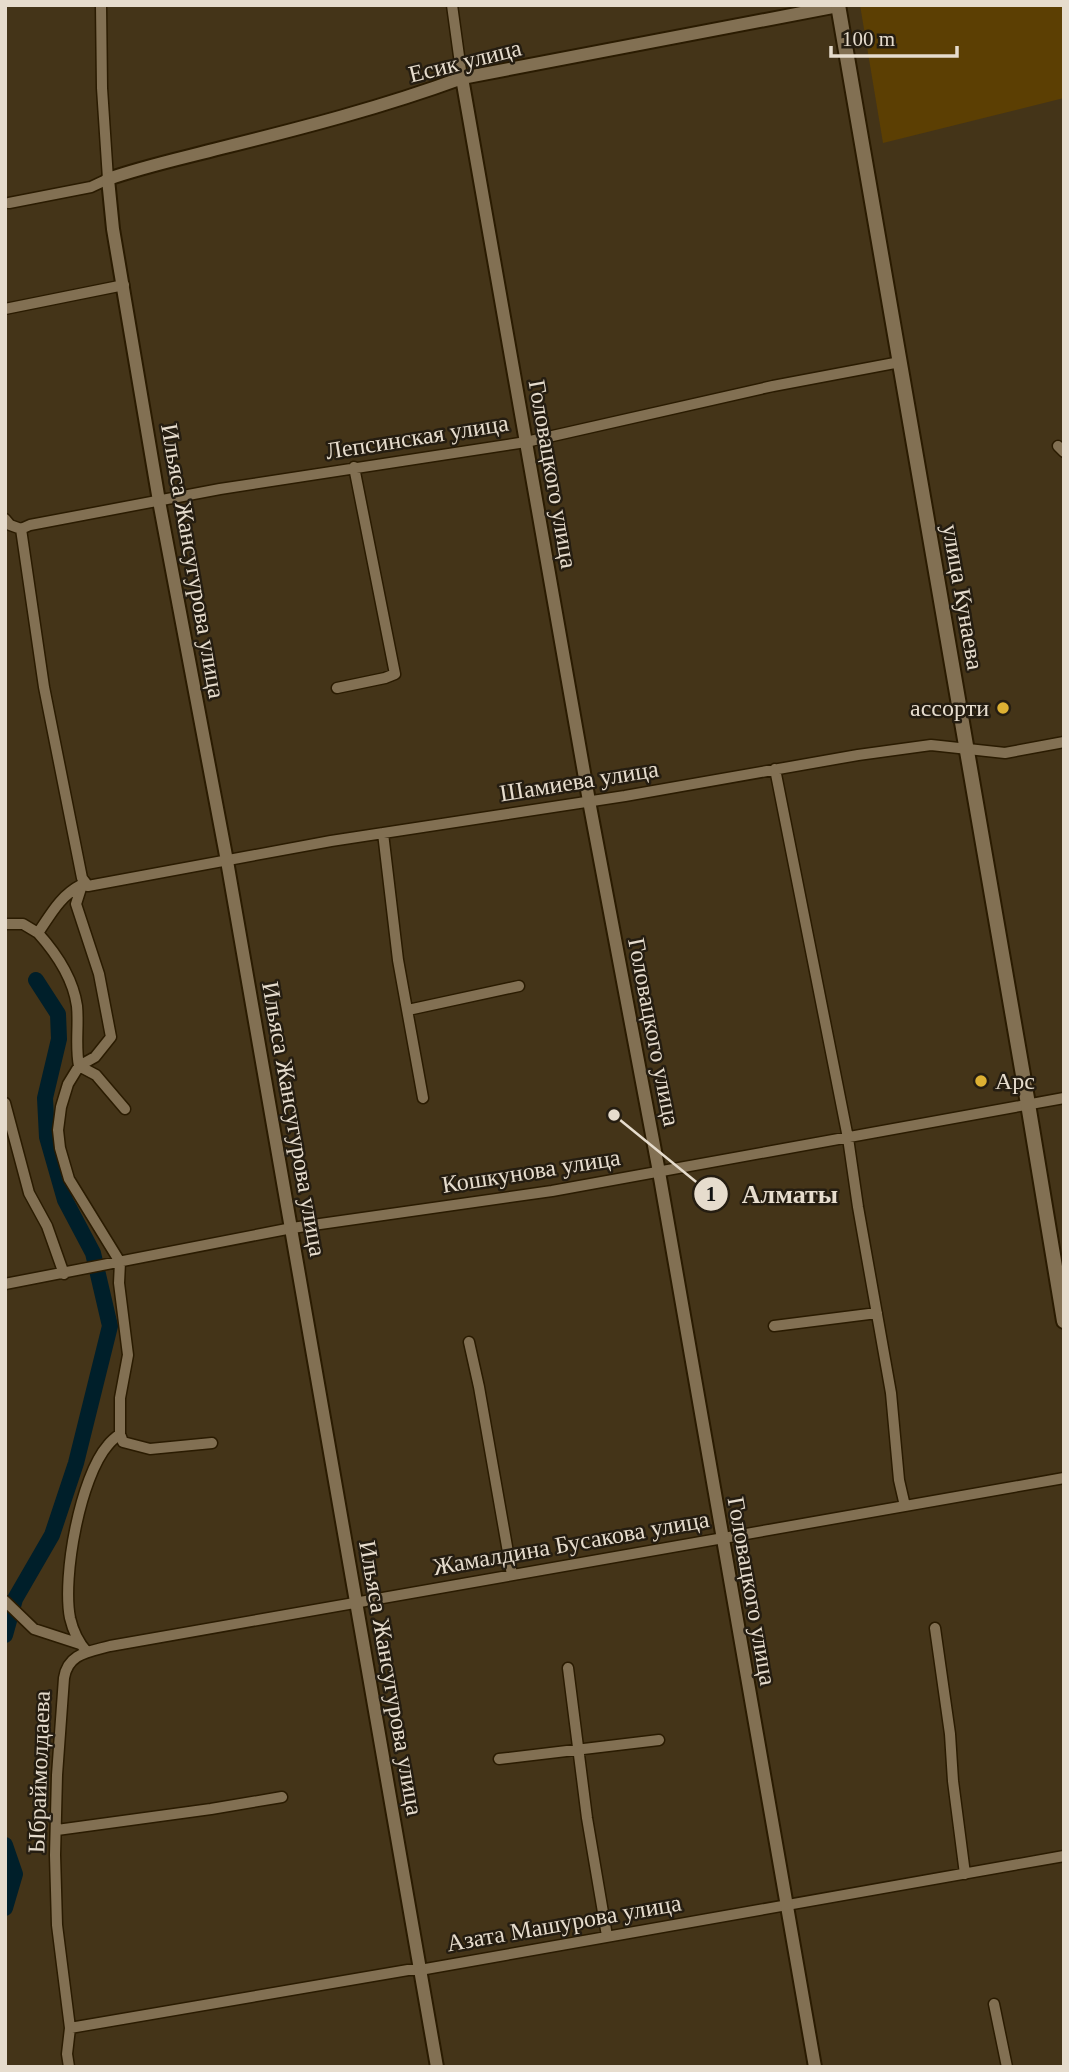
<svg xmlns="http://www.w3.org/2000/svg" width="1069" height="2072" viewBox="0 0 1069 2072" font-family="'Times New Roman',serif">
<style>
.green{fill:#5c3f03}
.lines{fill:none;stroke-linecap:round;stroke-linejoin:round}
.river{stroke:#001f2a;stroke-width:16}
.minor-casing{stroke:#2a1b01;stroke-width:13}
.tertiary-casing{stroke:#2a1b01;stroke-width:16}
.secondary-casing{stroke:#2a1b01;stroke-width:18}
.minor{stroke:#827053;stroke-width:10}
.tertiary{stroke:#827053;stroke-width:12}
.secondary{stroke:#827053;stroke-width:14}
.poi-dot{fill:#deb133;stroke:#251d11;stroke-width:2.5}
.labels{text-anchor:middle;stroke-width:5;stroke-linejoin:round;paint-order:stroke}
.street-label{font-size:24px;fill:#e6dccd;stroke:#251d11}
.poi-label{font-size:24px;fill:#e6dccd;stroke:#251d11;text-anchor:end}
.leader{fill:none;stroke:#e6dccd;stroke-width:2.5}
.callout-dot{fill:#e6dccd;stroke:#251d11;stroke-width:2.5}
.mark-label{font-size:21px;text-anchor:middle;font-weight:bold;fill:#111}
.callout-label{font-size:26px;text-anchor:middle;font-weight:bold;fill:#e6dccd;stroke:#251d11;stroke-width:5;stroke-linejoin:round;paint-order:stroke}
</style>
<rect width="100%" height="100%" fill="#443418"/>
<path class="green" d="M860 5H1064V98L883 143Z"/>
<g class="lines">
<path class="river" d="M5 1635 15 1599 52 1535 76 1463 110 1326 93 1253 65 1200 47 1137 45 1098 59 1039 58 1014 36 980
M5 1845 15 1874 5 1908"/>
<g class="minor-casing">
<path id="minor" d="M452 5 462 78
M9 203 91 187 108 179 102 88 101 5
M5 309 124 285
M1058 446 1064 452
M5 519 10 525 21 529
M21 529 44 687 82 878 88 886 331 841 625 796 858 755 931 745 1005 753 1064 742
M21 529 30 525 220 489 526 442 773 386 900 362
M337 688 385 678 395 674 354 467
M775 769 848 1138 858 1207 891 1393 899 1480 905 1506
M383 833 398 960 423 1098
M88 886 82 885 76 904 99 974 111 1037 95 1057 79 1066 68 1084 61 1107 58 1130 60 1148 69 1179 120 1262 119 1283 128 1355 120 1398V1434L123 1442 150 1449 212 1443
M5 924H23L38 933C51 914 60 896 81 885
M38 933C56 953 73 978 77 1006 79 1026 75 1046 79 1066L96 1075 125 1109
M408 1010 519 986
M5 1103 29 1193 47 1226 64 1274
M5 1284 292 1228 552 1191 1064 1098
M774 1326 877 1313
M469 1342 479 1387 512 1575
M5 1601 34 1629 80 1644
M935 1628 950 1734 953 1781 965 1874
M87 1652C79 1643 73 1631 70 1618 62 1577 80 1477 108 1445 111 1441 116 1437 120 1434
M568 1668 587 1818 607 1936
M499 1759 659 1740
M57 1830 211 1809 282 1797
M994 2004 1007 2067
M70 2028 408 1970H420L1064 1856
M69 2067 67 2054 70 2028 57 1925 55 1855 57 1775 64 1678C68 1653 89 1652 110 1646L1064 1478"/>
</g>
<g class="tertiary-casing">
<path id="tertiary" d="M462 78 589 801 659 1172 815 2067
M437 2067 227 861 159 501 113 229 108 179C145 166 183 158 221 148 302 128 383 107 462 78L838 6"/>
</g>
<g class="secondary-casing">
<path id="secondary" d="M838 5 1028 1104 1064 1321"/>
</g>
<use href="#minor" class="minor"/>
<use href="#tertiary" class="tertiary"/>
<use href="#secondary" class="secondary"/>
</g>
<g class="poi-dot">
<circle cx="1003" cy="708" r="7"/>
<circle cx="981" cy="1081" r="7"/>
</g>
<g class="labels">
<g class="street-label">
<text transform="translate(465 61) rotate(-14)" y="8">Есик улица</text>
<text transform="translate(417 437) rotate(-9)" y="8">Лепсинская улица</text>
<text transform="translate(553 474) rotate(80)" y="8">Головацкого улица</text>
<text transform="translate(193 561) rotate(80)" y="8">Ильяса Жансугурова улица</text>
<text transform="translate(963 597) rotate(80)" y="8">улица Кунаева</text>
<text transform="translate(579 781) rotate(-9)" y="8">Шамиева улица</text>
<text transform="translate(654 1032) rotate(79)" y="8">Головацкого улица</text>
<text transform="translate(294 1119) rotate(80)" y="8">Ильяса Жансугурова улица</text>
<text transform="translate(531 1171) rotate(-9)" y="8">Кошкунова улица</text>
<text transform="translate(571 1543) rotate(-10)" y="8">Жамалдина Бусакова улица</text>
<text transform="translate(752 1591) rotate(80)" y="8">Головацкого улица</text>
<text transform="translate(391 1678) rotate(80)" y="8">Ильяса Жансугурова улица</text>
<text transform="translate(39 1772) rotate(-88)" y="8">Ыбраймолдаева</text>
<text transform="translate(564 1923) rotate(-10)" y="8">Азата Машурова улица</text>
</g>
<g class="poi-label">
<text x="989" y="716">ассорти</text>
<text x="995" y="1089" text-anchor="start">Арс</text>
</g>
</g>
<path class="leader" d="M614 1115L711 1194"/>
<g class="callout-dot">
<circle cx="614" cy="1115" r="7"/>
<circle cx="711" cy="1194" r="18"/>
</g>
<g class="mark-label">
<text x="711" y="1201">1</text>
</g>
<g class="callout-label">
<text x="790" y="1203">Алматы</text>
</g>
<rect width="1069" height="2072" fill="none" stroke="#e6dccd" stroke-width="14"/>
<path d="M831 46v10h126v-10" fill="none" stroke="#e6dccd" stroke-width="3.5"/>
<text x="842" y="46" font-size="21" fill="#e6dccd" stroke="#251d11" stroke-width="5" paint-order="stroke">100 m</text>
</svg>
